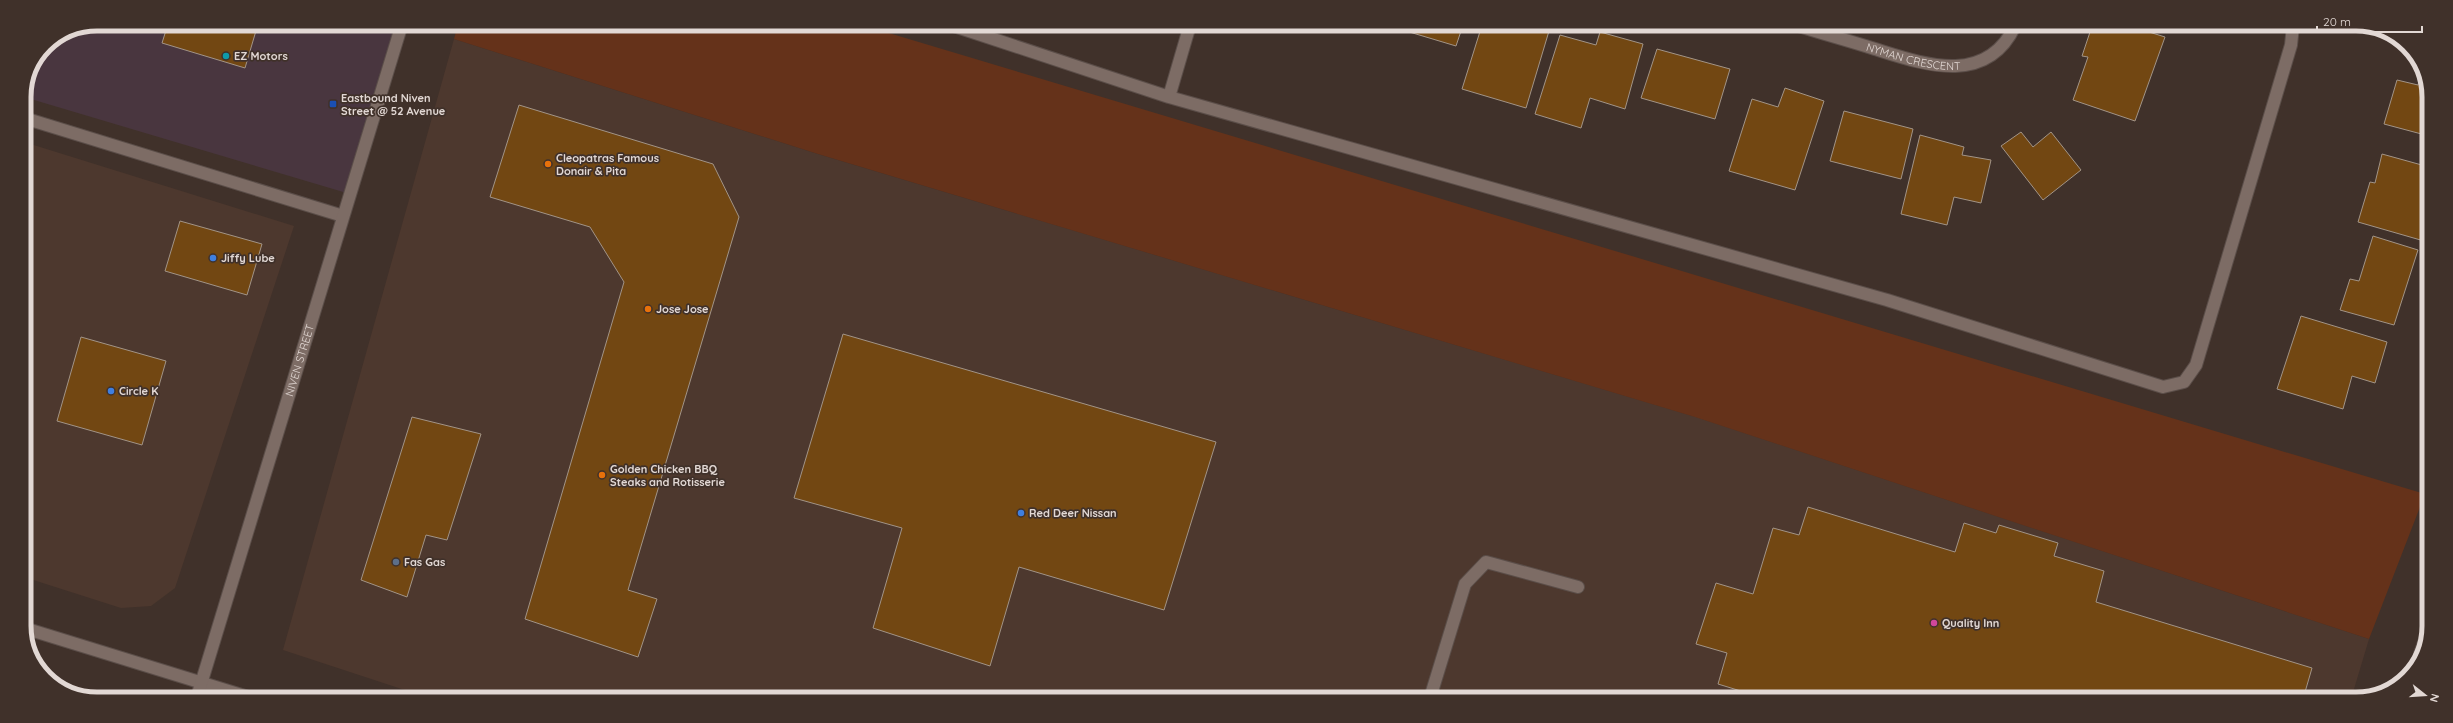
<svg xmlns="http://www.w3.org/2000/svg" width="2453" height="723" viewBox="0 0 2453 723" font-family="Quicksand,sans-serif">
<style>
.built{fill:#4d382e}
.industrial{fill:#49363f}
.green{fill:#65321a}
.building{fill:#724712;stroke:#a29487}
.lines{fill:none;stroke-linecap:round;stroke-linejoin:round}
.lane-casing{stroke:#5b4e49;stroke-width:14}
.street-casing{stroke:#5b4e49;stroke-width:14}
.secondary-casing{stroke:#5b4e49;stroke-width:14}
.lane{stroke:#7d6c65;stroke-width:12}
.street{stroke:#7d6c65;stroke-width:12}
.secondary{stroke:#7d6c65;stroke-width:12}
.culture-dot{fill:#0f9aa8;stroke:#40312a;stroke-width:1.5}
.transit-dot{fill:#1a4fb4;stroke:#40312a;stroke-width:1.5}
.food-dot{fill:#e8710a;stroke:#40312a;stroke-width:1.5}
.shop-dot{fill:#3f7fe0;stroke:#40312a;stroke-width:1.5}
.service-dot{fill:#5c6f8a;stroke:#40312a;stroke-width:1.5}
.hotel-dot{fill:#d1479c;stroke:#40312a;stroke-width:1.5}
.labels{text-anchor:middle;stroke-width:3.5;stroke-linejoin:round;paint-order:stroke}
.street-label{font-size:11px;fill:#e2d8d4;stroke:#40312a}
.poi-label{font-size:11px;font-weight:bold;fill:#e2d8d4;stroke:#40312a;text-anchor:start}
.rim{fill:none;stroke:#e2d8d4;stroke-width:5}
</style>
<rect width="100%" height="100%" fill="#40312a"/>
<path class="built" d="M454 39 818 154 1696 417 2369 639 2351 699 426 697 283 650Z
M24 142 294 226 175 588 151 606 121 608 24 577Z"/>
<path class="industrial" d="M97 24H402L350 194 24 97 30 69 46 45 69 29Z"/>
<path class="green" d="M458 24 862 25 2425 494 2369 639 1695 417 818 154 454 39Z"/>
<path class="building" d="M168 24H258L245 68 162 43Z
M1386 25H1463L1456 46Z
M1482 25 1530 26 1549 31 1526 108 1462 89Z
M2092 26H2130L2165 37 2135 121 2073 100 2088 57 2082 56Z
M1600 32 1643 44 1625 109 1590 98 1581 128 1535 114 1560 35 1596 45Z
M1657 49 1730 69 1715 119 1641 98Z
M2421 73 2429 92V136L2384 124 2397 80 2418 85Z
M1785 88 1824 101 1795 190 1729 171 1752 99 1778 107Z
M519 105 713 164 739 217 628 590 657 599 638 657 525 619 624 282 590 227 490 197Z
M1844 111 1913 129 1901 179 1830 161Z
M2021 132 2033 147 2051 132 2081 170 2043 200 2001 146Z
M1920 135 1964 147 1962 155 1991 160 1981 203 1954 197 1947 225 1901 214Z
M2382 154 2429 167 2428 227 2424 241 2358 222 2370 182 2375 183Z
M180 221 262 244 247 295 165 271Z
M2373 236 2418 250 2394 325 2340 310 2350 279 2359 281Z
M2301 316 2387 342 2375 383 2352 376 2343 409 2277 389Z
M843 334 1216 442 1164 610 1019 567 990 666 873 628 902 528 794 498Z
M81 337 166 361 142 445 57 421Z
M412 417 481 434 447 540 426 535 407 597 361 580Z
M1808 507 1955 552 1964 523 1996 533 1999 525 2058 543 2054 556 2104 571 2096 602 2312 668 2303 699H2087L2067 693 2066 699 1756 698 1757 696 1718 684 1727 653 1696 644 1716 583 1753 594 1773 528 1799 535Z"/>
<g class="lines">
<g class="lane-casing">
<path id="lane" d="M951 25 1169 97 1887 300 2163 387 2184 382 2196 365 2291 45 2293 26
M1169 97 1190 25
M24 118 343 216
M1430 698 1465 584 1486 562 1578 587"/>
</g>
<g class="street-casing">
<g id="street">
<path id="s1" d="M1799 26C1824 34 1850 41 1875 49 1923 64 1986 87 2015 26"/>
<path d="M24 628 248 697"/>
</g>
</g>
<g class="secondary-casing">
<g id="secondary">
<path d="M2420 654 2427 634"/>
<path id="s2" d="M197 697 402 24"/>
</g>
</g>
<use href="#lane" class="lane"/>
<use href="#street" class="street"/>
<use href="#secondary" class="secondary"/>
</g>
<circle class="culture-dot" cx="226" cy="56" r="4"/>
<rect class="transit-dot" x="329" y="100" width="8" height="8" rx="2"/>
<g class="food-dot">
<circle cx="548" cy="164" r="4"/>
<circle cx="648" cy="309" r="4"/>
<circle cx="602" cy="475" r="4"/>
</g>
<g class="shop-dot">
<circle cx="213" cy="258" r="4"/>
<circle cx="111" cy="391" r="4"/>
<circle cx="1021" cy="513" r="4"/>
</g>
<circle class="service-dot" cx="396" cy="562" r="4"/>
<circle class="hotel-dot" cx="1934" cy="623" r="4"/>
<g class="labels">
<g class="street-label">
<text dy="4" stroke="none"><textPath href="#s1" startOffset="119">NYMAN CRESCENT</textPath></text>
<text dy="4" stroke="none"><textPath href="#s2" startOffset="352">NIVEN STREET</textPath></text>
</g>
<g class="poi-label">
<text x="234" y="60">EZ Motors</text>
<text x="341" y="102">Eastbound Niven<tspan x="341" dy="13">Street @ 52 Avenue</tspan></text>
<text x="556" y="162">Cleopatras Famous<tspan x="556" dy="13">Donair &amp; Pita</tspan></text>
<text x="221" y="262">Jiffy Lube</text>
<text x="656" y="313">Jose Jose</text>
<text x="119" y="395">Circle K</text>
<text x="610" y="473">Golden Chicken BBQ<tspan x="610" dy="13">Steaks and Rotisserie</tspan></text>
<text x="1029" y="517">Red Deer Nissan</text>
<text x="404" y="566">Fas Gas</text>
<text x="1942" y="627">Quality Inn</text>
</g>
</g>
<path d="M0 0H2453V723H0ZM97 31H2356A66 66 0 0 1 2422 97V626A66 66 0 0 1 2356 692H97A66 66 0 0 1 31 626V97A66 66 0 0 1 97 31Z" fill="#40312a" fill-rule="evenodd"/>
<path class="rim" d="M97 31H2356A66 66 0 0 1 2422 97V626A66 66 0 0 1 2356 692H97A66 66 0 0 1 31 626V97A66 66 0 0 1 97 31Z"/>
<g transform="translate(2425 695) rotate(107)" stroke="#40312a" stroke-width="3" paint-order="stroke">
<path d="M0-3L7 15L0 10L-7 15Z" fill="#e2d8d4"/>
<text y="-6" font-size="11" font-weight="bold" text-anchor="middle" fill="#e2d8d4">N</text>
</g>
<path d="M2317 26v6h105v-6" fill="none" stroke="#e2d8d4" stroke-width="2"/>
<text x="2323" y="26" font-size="12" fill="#e2d8d4" stroke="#40312a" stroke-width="3" paint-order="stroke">20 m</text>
</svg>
